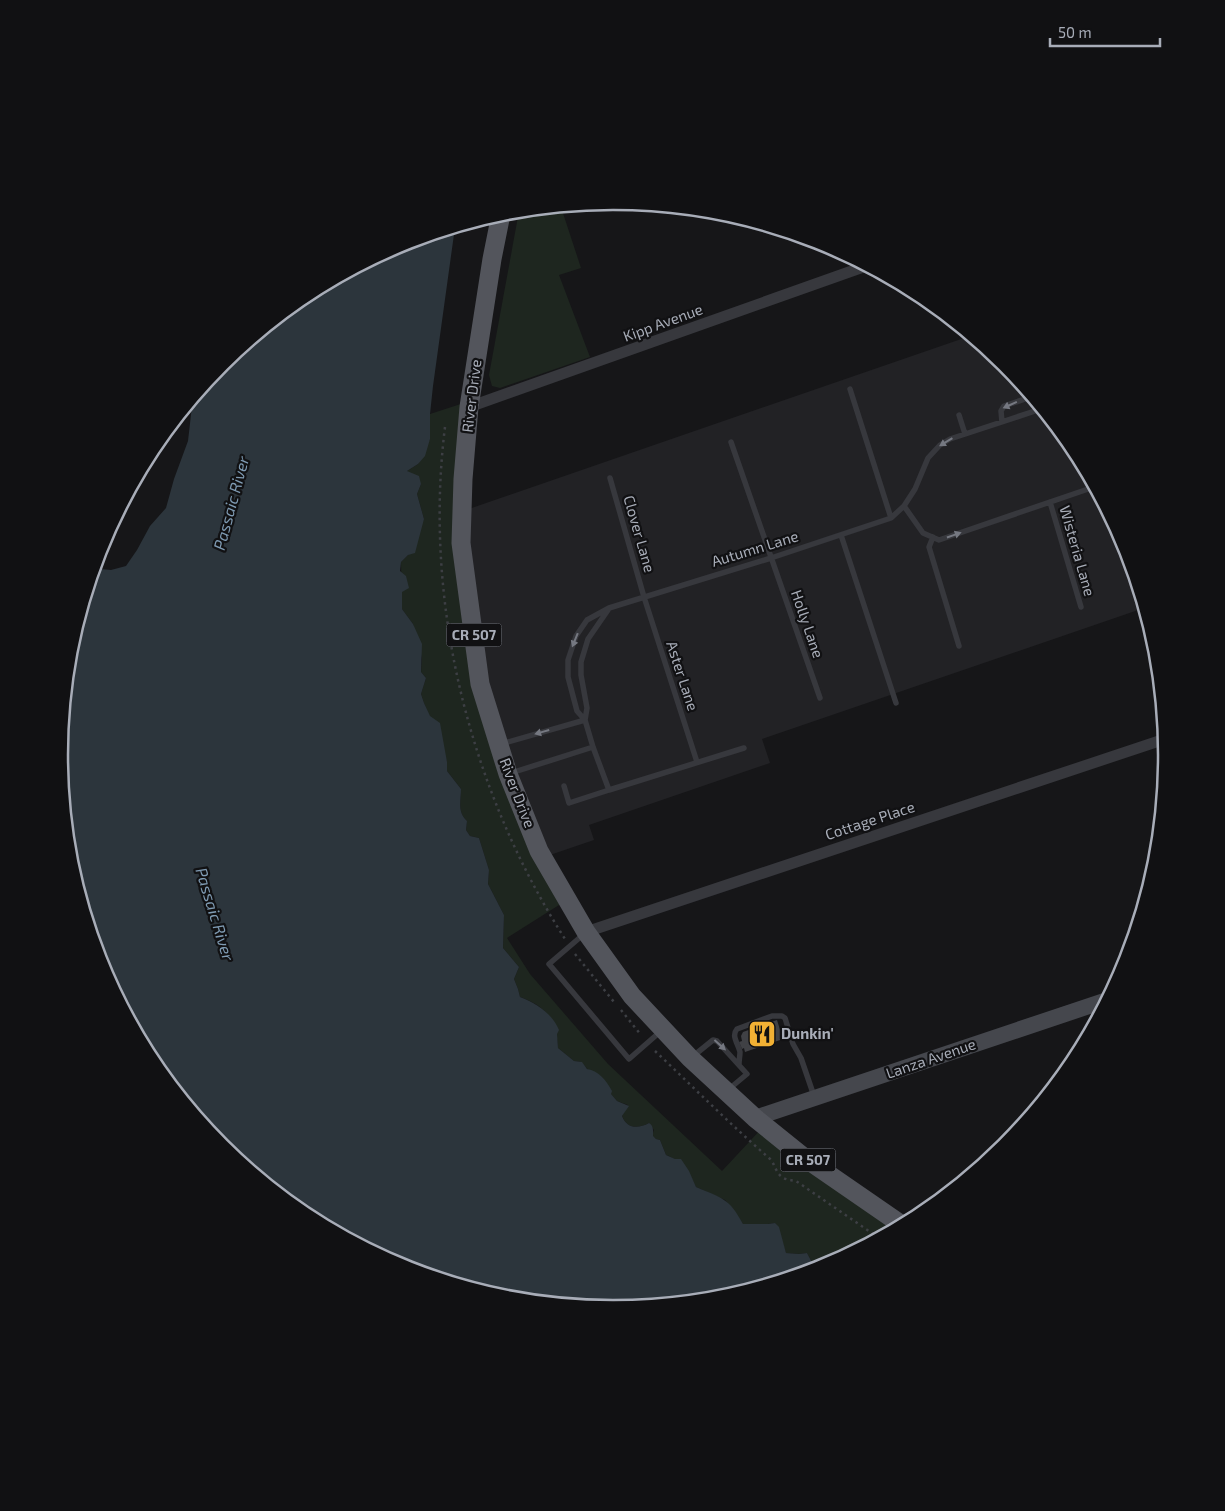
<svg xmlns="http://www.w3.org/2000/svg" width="1225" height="1511" viewBox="0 0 1225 1511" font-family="'Exo 2',sans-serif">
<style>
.built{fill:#222225}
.green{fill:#1e261f}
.water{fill:#2c353c}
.building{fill:#404145}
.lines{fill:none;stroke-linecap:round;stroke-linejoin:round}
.path{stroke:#3d3f44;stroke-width:2.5;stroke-dasharray:2.5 4;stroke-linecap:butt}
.lane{stroke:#37383d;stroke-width:5.5}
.street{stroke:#37383d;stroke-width:11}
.secondary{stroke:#45474d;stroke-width:16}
.primary{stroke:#53555c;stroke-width:19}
.oneway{fill:#757881}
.labels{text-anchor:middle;stroke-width:4.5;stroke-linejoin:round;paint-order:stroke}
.shield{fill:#111113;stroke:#7b7e86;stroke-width:1}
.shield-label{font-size:14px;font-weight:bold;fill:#a8adb8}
.street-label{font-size:15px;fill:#a8adb8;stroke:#111113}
.poi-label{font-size:15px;font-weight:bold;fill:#a8adb8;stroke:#111113;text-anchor:start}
.water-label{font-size:16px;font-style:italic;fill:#7f9bb3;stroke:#111113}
.rim{fill:none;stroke:#a8adb8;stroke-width:2.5}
</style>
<rect width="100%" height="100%" fill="#161618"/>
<path class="built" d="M970 336 1004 364 1073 448 1124 544 1144 608 762 739 770 763 589 825 594 840 547 856 478 670 463 511Z"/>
<path class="green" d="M561 207 581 268 559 275 590 357 500 388 492 386 489 375 519 211Z
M470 401 461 543 480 684 567 900 507 938 530 974 608 1064 722 1171 764 1126 902 1225 824 1267 816 1270 807 1253 799 1254 786 1253C782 1243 781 1232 775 1223L768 1224H743L725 1200 696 1187C688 1170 683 1162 666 1155L660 1140 656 1139 652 1136 654 1130 649 1123C638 1129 627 1129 622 1116L628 1105 617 1101 581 1062 574 1061 558 1048C556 1019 547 1007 520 997L518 989 514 979 519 967 503 948 504 915 488 884 489 870 479 838 470 836 466 830 467 821C457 812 461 801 461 789L447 771V762L424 703 421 694 426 678 421 672 422 658 413 624 402 609 401 562 408 555 424 519 417 494 421 484 407 471 418 464 430 439V414Z"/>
<path class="water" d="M455 227 433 386 430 414V439L425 456 418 464 407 471 419 476 421 484 417 494 424 519 415 553 408 555 401 562 400 571 406 576 409 588 402 592V609L413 624 422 644 421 672 426 678 421 694 424 703 430 716 440 723 447 762V771L461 789C461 801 457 812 467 821L466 830 470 836 479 838 489 870 488 884 504 915 503 948 519 967 514 979 518 989 520 997C536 1003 552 1013 559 1030L557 1034 558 1048 574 1061 582 1062 587 1069C599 1071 606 1080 612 1091L611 1094 617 1101 629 1106 622 1116C627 1129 638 1129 649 1123 654 1126 653 1131 653 1136L656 1139 660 1140 666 1155 675 1159H681L689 1171 696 1187C722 1198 729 1198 743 1224H768L775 1223 779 1227 786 1253 799 1254 807 1253 816 1270 720 1299 612 1309 504 1299 400 1267 362 1247 305 1216 221 1147 152 1063 101 967 69 863 59 755 69 647 95 563 101 569 111 570 126 566 137 550 150 526 166 508 174 479 188 441 193 397 221 364 305 295 401 244Z"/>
<path class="building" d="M777 1020 783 1039 745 1052 744 1048 742 1049 739 1042 742 1041 741 1036 743 1032Z
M965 1179 952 1189 950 1184Z"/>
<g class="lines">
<path class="path" d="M445 427C423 604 470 790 565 939
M575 954 614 1002
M621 1010 641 1035
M655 1051C693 1087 730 1124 769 1158 775 1163 775 1172 782 1177 786 1180 791 1180 796 1181L879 1238"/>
<path class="lane" d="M850 389 891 518
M959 415 965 434
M1002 422 1001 411 1004 406 1031 397
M731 442 820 698
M610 478 644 597 697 762
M1050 502 1081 607
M904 506 923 533 939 540 1094 487
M841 535 896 703
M933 537 929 547 959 646
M608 610 588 639 581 662V675L587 708 585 720 593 747 609 790 744 748
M585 720 577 711 568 677V660L576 636 587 620 609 608 771 558 891 518 904 506 915 489 928 458 940 445 950 439 1041 409
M501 744 585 720
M511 773 593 747
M564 786 569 803 609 790
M584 934 549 964 629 1059 661 1031
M692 1057 713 1040 717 1041 747 1074 729 1089
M739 1064C739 1060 740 1056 740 1052 738 1043 731 1036 737 1029L772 1016H782L785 1018 793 1044 801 1058 814 1096"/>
<path class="street" d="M469 407 866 266
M586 932 1165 739"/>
<path class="secondary" d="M755 1118 1107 1000"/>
<path class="primary" d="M501 214 492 259 469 407 463 479 461 543 480 684 508 774 539 851 586 932 632 996 690 1058 755 1118 802 1156 902 1225"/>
</g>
<defs><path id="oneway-solid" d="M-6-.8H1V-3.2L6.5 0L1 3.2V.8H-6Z" transform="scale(1.25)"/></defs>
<g class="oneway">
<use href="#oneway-solid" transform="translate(1010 405) rotate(156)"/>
<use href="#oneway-solid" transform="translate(946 442) rotate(149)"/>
<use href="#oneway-solid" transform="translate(954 535) rotate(-19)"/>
<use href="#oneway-solid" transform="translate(575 640) rotate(112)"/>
<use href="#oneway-solid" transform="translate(542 732) rotate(164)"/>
<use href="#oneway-solid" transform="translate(720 1045) rotate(42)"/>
</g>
<defs>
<g id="restaurant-square" transform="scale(1.4375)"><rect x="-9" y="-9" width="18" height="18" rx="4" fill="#f2b134" stroke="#111113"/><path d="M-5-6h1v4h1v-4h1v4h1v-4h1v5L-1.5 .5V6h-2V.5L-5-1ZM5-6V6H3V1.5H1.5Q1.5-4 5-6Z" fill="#111"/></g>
</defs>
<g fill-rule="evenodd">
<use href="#restaurant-square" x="762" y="1034"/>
</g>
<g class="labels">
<g class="shield">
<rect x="446.5" y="623.5" width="55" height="23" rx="4"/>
<rect x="780.5" y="1148.5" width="55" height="23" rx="4"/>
</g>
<g class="shield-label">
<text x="474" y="640">CR 507</text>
<text x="808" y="1165">CR 507</text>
</g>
<g class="street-label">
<text transform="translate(663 323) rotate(-20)" y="5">Kipp Avenue</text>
<text transform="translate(472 396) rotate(-83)" y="5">River Drive</text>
<text transform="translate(639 534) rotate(74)" y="5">Clover Lane</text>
<text transform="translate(755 549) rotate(-17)" y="5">Autumn Lane</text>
<text transform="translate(1077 551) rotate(74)" y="5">Wisteria Lane</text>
<text transform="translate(807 624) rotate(71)" y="5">Holly Lane</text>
<text transform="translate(682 676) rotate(72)" y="5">Aster Lane</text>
<text transform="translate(517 793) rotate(69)" y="5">River Drive</text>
<text transform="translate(870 821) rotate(-18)" y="5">Cottage Place</text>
<text transform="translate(931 1059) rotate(-19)" y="5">Lanza Avenue</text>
</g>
<g class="poi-label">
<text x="781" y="1039">Dunkin'</text>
</g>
<g class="water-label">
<text transform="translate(231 503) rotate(-75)" y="6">Passaic River</text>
<text transform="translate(215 914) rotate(73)" y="6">Passaic River</text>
</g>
</g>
<path d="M0 0H1225V1511H0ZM68 755a545 545 0 1 1 1090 0a545 545 0 1 1-1090 0Z" fill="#111113" fill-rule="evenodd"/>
<path class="rim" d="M68 755a545 545 0 1 1 1090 0a545 545 0 1 1-1090 0Z"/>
<path d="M1050 38v8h110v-8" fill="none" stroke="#a8adb8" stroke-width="2.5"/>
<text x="1058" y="38" font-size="15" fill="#a8adb8" stroke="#111113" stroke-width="4" paint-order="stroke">50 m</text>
</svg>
